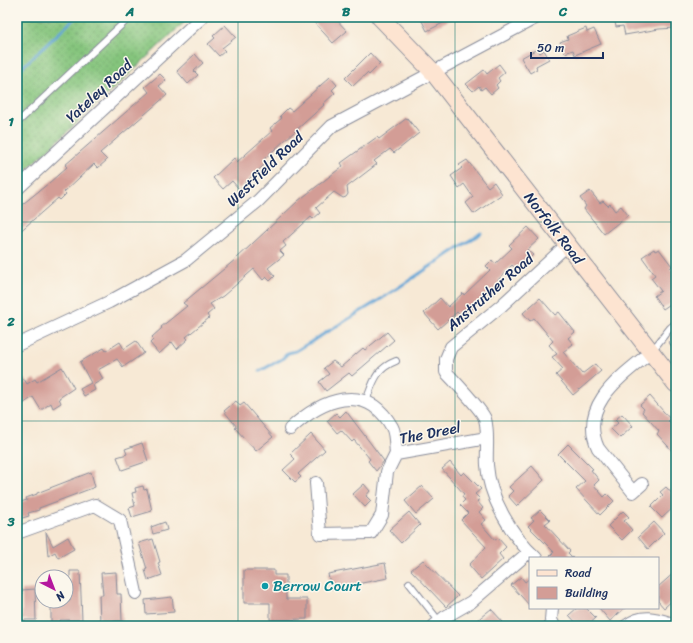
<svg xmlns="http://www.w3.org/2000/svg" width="693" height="643" viewBox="0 0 693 643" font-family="Sriracha,sans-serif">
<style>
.garden{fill:url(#garden-dots);stroke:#507a6e}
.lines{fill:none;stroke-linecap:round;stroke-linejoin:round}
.stream{stroke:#62a5d7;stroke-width:3}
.building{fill:#d39d96}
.service-casing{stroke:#898c9a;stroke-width:8}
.minor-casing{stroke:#898c9a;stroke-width:14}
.secondary-casing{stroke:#898c9a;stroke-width:19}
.service{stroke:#fff;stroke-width:6}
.minor{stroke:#fff;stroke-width:12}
.secondary{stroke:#fde4d1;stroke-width:17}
.grid{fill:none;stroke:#0f766e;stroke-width:1;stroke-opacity:0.55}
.culture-dot{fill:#0f9aa8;stroke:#fbf7ec;stroke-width:1.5}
.labels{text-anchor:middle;stroke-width:3;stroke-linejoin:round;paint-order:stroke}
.street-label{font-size:15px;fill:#1b2f5e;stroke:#fbf7ec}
.culture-label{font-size:15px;fill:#0d838f;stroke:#fbf7ec;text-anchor:start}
.neatline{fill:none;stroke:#0f766e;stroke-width:1.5}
.grid-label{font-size:13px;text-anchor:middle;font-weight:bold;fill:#0f766e}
</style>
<defs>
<pattern id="garden-dots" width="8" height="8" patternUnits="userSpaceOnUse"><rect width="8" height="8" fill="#85c57d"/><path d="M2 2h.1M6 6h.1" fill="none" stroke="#6ca06a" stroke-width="1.8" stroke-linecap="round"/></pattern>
</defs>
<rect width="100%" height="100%" fill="#fbf7ec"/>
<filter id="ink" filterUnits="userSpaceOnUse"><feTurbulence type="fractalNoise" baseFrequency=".025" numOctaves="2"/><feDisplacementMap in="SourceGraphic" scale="8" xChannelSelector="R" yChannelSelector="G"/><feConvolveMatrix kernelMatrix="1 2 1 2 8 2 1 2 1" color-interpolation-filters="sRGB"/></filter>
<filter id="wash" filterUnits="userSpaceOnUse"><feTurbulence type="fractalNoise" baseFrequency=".012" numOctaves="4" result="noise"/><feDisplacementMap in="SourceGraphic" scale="16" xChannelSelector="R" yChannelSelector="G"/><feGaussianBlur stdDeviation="0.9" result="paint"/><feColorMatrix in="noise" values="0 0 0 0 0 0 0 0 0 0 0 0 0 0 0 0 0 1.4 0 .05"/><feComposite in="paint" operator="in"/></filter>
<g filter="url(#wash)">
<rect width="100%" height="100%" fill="#f7e9d5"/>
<path class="garden" d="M17 17H190L17 179Z"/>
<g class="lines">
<path class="stream" d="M17 72 76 17
M260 371 282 359 288 353 296 351 381 299 481 233"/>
</g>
<g id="blocks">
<path class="building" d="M317 17H334L347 31 333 43 313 21Z
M420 17H455L427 31Z
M614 17H676V28L659 29 625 35 623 26 616 27Z
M225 25 236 37 222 48 225 51 219 56 208 44 215 38 213 36Z
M586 28 587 32 594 29 601 44 575 55 573 50 565 53 560 42 568 39 567 36Z
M537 49 540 53 544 50 549 59 536 66 537 69 530 73 521 58Z
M370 53 380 64 369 75 367 73 353 86 345 78Z
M195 54 203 63 194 71 198 75 188 84 177 71Z
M499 64 505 72 498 78 500 81 496 85 498 88 491 94 485 87 481 90 479 86 473 91 466 84 484 70 487 74Z
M160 74 166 80 159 86 167 95 100 153 107 160 98 168 94 164 64 192 66 194 60 200 58 198 17 234V211L20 208 19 207 49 183 67 167 65 165 72 159 149 92 145 87Z
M330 77 337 85 332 90 335 93 323 104 324 105 264 159 267 162 239 189 232 181 223 189 213 178 234 158 237 162 272 131 270 128 282 118 280 116 288 108 292 111Z
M407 118 419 133 394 153 390 149 374 161 377 164 347 187 348 194 346 197 343 198 334 192 316 208 320 213 313 219 311 217 283 242 286 246 280 251 284 255 268 268 275 276 270 281 266 277 263 280 254 269 223 296 210 304 214 309 207 315 209 318 186 337 188 339 177 349 172 342 159 354 150 343 154 339 152 337 162 328 161 327 187 306 183 303 236 259 298 201 343 166 341 163 377 137 379 139Z
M467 160 488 187 494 182 502 194 474 214 466 203 473 197 464 184 459 188 451 176 462 168 459 165Z
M590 191 600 203 603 201 608 206 610 204 615 211 621 206 628 215 604 234 584 209 586 206 580 198Z
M528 227 539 239 527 250 533 255 517 270 512 265 498 280 503 285 488 299 487 298 482 303 480 301 463 318 457 312 438 329 424 313 440 298 448 307 463 293 464 295 490 270 486 266 492 260 495 264 512 248 509 245Z
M654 249 655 251 659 249 672 266 670 268 676 276V300L663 309 654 296 661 291 651 278 655 275 642 257Z
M540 298 555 315 559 312 575 332 568 338 573 344 563 352 582 374 595 364 601 371 573 395 556 375 563 369 552 357 557 354 549 345 553 341 534 318 530 321 523 313Z
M387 332 394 340 352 376 349 373 326 391 319 382 329 374 324 368 333 361 341 367 363 348 365 350Z
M136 341 144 353 123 367 117 359 98 370 103 379 93 385 95 390 84 396 80 389 91 383 80 362 104 348 106 351 120 342 124 349Z
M62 367 74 388 59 398 61 403 53 408 51 403 41 410 33 397 17 408V383L24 379 27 384 35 379 37 382Z
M650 396 670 419 668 421 675 428 672 431 676 435V455L657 434 659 431 642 412 644 409 640 405Z
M236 401 240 406 244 403 273 437 256 451 235 428 237 427 224 411Z
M346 411 384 461 376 471 368 461 370 459 354 440 352 442 341 430 337 433 327 421 336 413 340 417Z
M622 414 633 426 620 438 611 429 618 423 615 420Z
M311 434 325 450 298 474 301 477 295 482 283 470 295 459 290 454Z
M142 443 148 461 122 470 117 457 127 454 125 449Z
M568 444 593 469 591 470 599 480 594 485 604 497 607 494 614 501 600 515 576 489 585 481 558 454Z
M450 462 461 475 464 472 481 489 475 494 480 499 477 501 483 508 479 512 486 520 481 524 495 540 498 538 506 547 499 554 503 559 481 579 469 565 486 547 461 520 468 513 460 505 465 500 462 497 464 494 442 469Z
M532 466 544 480 517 506 508 496 513 491 509 487Z
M91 472 95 487 39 508V510L28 513 29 516 19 519 17 503 27 500 26 498 37 494V493Z
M364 484 370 491 366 496 371 501 365 507 353 494Z
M143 486 144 490 147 489 152 511 132 517 129 508 135 506 132 493 136 492 135 488Z
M422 486 434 499 416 514 405 501Z
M666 487 676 498V505L662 518 651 507 663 495 660 492Z
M540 510 550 520 545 524 570 551 568 553 573 558H548L554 552 528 526 534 520 531 518Z
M623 511 629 517 624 521 632 530 622 540 608 526Z
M409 512 420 525 401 543 389 530Z
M165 522 167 530 153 534 151 527Z
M654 522 664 533 648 549 638 537Z
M46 532 53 546 68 537 74 549 58 558 55 552 48 556Z
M153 539 160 562 158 563 162 575 148 580 145 570 147 569 139 543Z
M423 560 458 596 446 607 411 570Z
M385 563 388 578 331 589 328 574Z
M244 570H274V575H286V599H307V619L270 620V603H244Z
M70 571H80L82 620H60V624H51V601H70Z
M676 571V597L664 608 658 601V587Z
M116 572 117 594H121L122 621 100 622 99 595H103L101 573Z
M521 577 525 582 530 578V606L511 585Z
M35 589 36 620H22V590Z
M172 597 174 612 146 614 145 600Z
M577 608H586L596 618 587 626H579L569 615Z
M599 608H625L610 621Z
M491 609 503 622 498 626H470Z"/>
</g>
</g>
<g filter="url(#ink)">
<use href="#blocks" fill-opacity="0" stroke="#898c9a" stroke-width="1"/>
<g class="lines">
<g class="service-casing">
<path id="service" d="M17 123 130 17
M673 342 676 346
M652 351 670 328 676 323
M366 401C373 383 375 369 396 361
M409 583 439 621"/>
</g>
<g class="minor-casing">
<path id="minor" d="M17 189 202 17
M17 345 109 302 186 260 258 201 332 126 537 17
M290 429C321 400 366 380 392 427 396 434 395 446 396 454
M316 483 320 534 371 533 382 515 387 472 396 454 487 438
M642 484 633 492 598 448C578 405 622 376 651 352
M17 533 95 505 120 520 136 593
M536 558C512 537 489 497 487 465 486 450 489 434 485 419 483 411 454 381 446 372V359L451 347 501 306 567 245
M552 608 551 620 554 626
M434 626 445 617 471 602 529 552
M626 626C643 613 657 619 676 625"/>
</g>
<g class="secondary-casing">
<path id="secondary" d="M380 17 433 72 676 384"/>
</g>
<use href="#service" class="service"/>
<use href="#minor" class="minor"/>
<use href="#secondary" class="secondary"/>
</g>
</g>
<path class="grid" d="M238 17V626M455 17V626M17 222H676M17 421H676"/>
<circle class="culture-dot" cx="265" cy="586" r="4"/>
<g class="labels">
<g class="street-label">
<text transform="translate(99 91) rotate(-43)" y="5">Yateley Road</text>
<text transform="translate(265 169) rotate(-44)" y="5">Westfield Road</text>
<text transform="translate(554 228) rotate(52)" y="5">Norfolk Road</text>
<text transform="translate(490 292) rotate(-41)" y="5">Anstruther Road</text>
<text transform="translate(430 433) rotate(-11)" y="5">The Dreel</text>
</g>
<g class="culture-label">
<text x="273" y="591">Berrow Court</text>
</g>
</g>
<rect width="693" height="643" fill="none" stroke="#fbf7ec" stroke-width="44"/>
<rect x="529" y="557" width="130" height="52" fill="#fbf7ec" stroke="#a1a7b3"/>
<rect x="537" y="570" width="20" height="6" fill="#fde4d1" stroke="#a1a7b3"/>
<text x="565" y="577" font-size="12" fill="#1b2f5e">Road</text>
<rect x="537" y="587" width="20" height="12" fill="#d39d96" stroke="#a1a7b3"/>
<text x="565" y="597" font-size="12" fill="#1b2f5e">Building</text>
<g transform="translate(54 589) rotate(138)"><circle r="19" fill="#fbf7ec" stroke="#a1a7b3"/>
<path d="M0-3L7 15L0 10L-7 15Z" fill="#b5179e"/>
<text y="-6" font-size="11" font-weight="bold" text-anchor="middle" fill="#1b2f5e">N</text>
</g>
<path d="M531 52v6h72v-6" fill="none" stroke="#1b2f5e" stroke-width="2"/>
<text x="537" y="52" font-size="12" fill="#1b2f5e" stroke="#fbf7ec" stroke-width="3" paint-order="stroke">50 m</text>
<rect x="22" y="22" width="649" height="599" class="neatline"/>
<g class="grid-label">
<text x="130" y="16">A</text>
<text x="346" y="16">B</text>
<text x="563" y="16">C</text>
<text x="11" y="126">1</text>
<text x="11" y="326">2</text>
<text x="11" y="526">3</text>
</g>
</svg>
